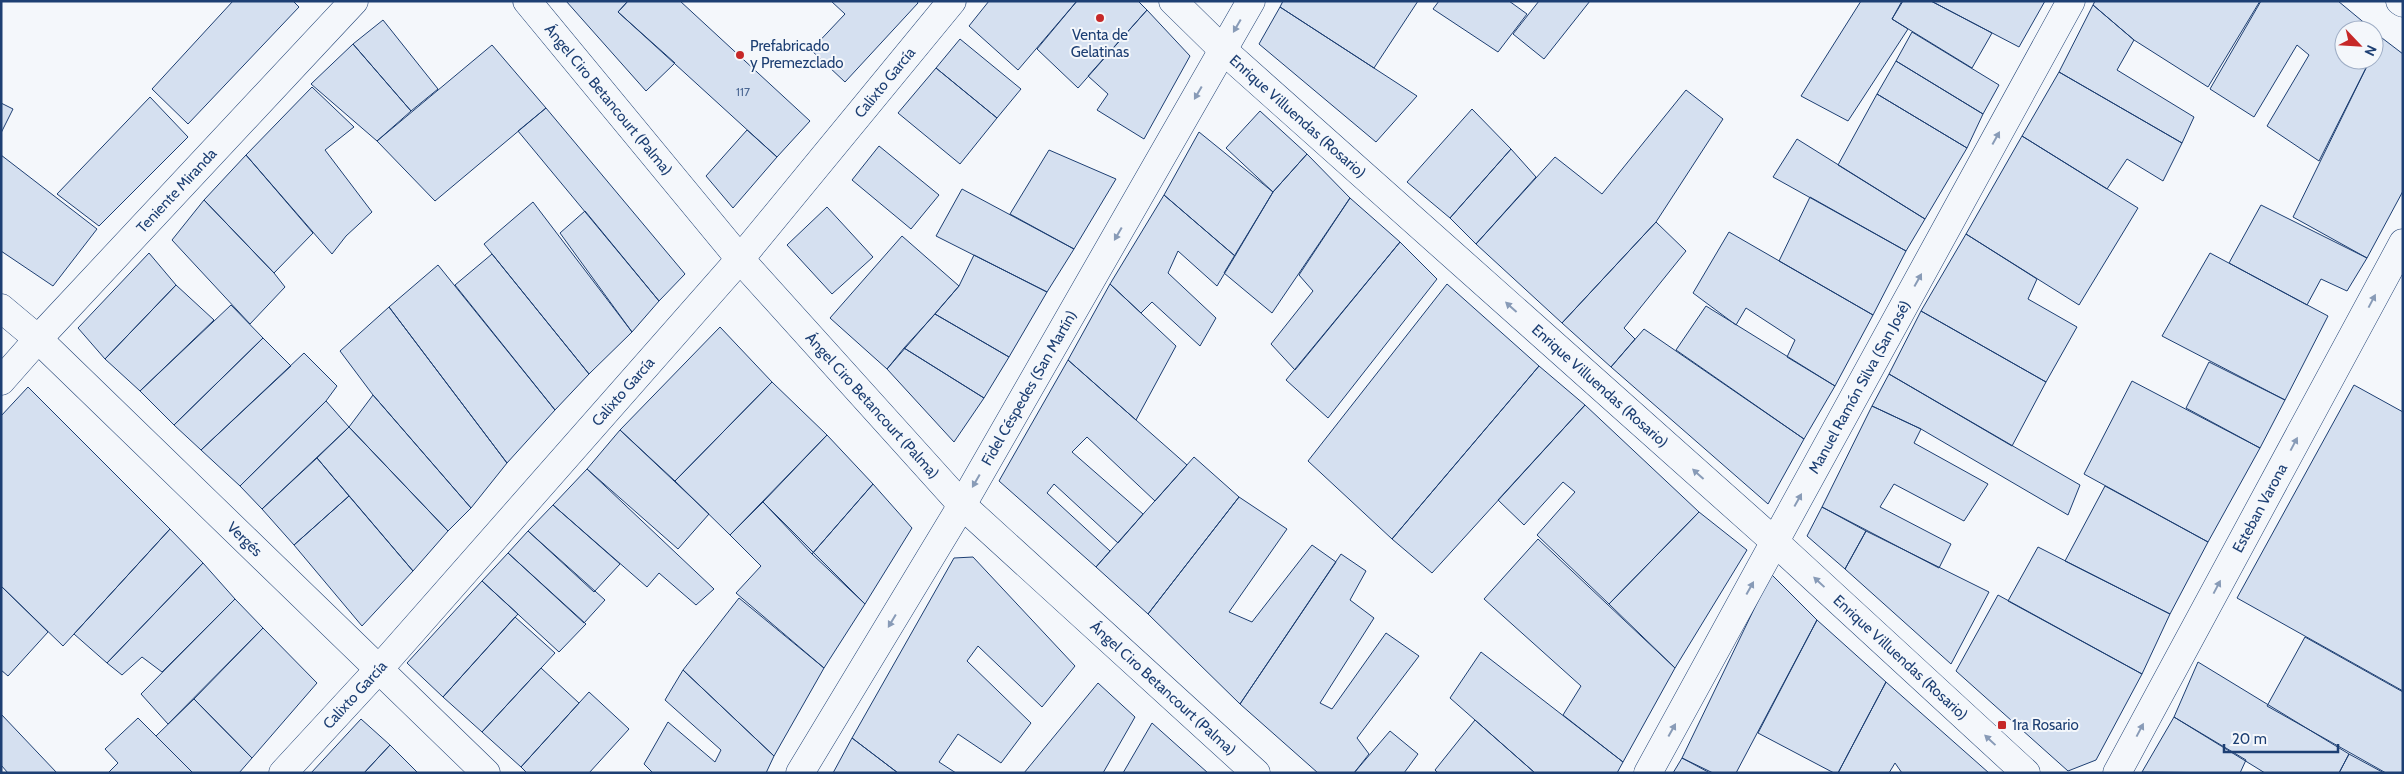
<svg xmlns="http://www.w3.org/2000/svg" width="2404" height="774" viewBox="0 0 2404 774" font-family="Cabin,sans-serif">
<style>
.building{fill:#d5e0f0;stroke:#1d3f73}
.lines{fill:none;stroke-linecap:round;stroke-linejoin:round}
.minor-casing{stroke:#1d3f73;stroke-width:29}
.primary-casing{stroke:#1d3f73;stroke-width:29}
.minor{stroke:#f4f7fb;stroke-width:28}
.primary{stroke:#f4f7fb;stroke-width:28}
.oneway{fill:#889bb7}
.poi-dot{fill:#c62828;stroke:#f4f7fb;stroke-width:2}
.labels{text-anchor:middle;stroke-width:4;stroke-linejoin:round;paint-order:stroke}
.number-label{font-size:12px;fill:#4b6792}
.poi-label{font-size:15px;fill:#1d3f73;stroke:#f4f7fb;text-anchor:start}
.street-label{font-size:15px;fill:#1d3f73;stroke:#f4f7fb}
</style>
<rect width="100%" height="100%" fill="#f4f7fb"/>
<path class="building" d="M233 1H293L299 7 188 124 152 89Z
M566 1H628L618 12 675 63 646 91Z
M628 1H680L810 121 777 157 618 12Z
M831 1H917L918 3 845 82 811 50 845 14Z
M989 1H1077L1018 70 969 26Z
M1077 1H1138L1147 10 1078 88 1037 49Z
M1283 1H1418L1374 68 1280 7Z
M1439 1H1509L1527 14 1498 52 1433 9Z
M1539 1H1590L1544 59 1513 34Z
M1861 1H1902L1892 19 1908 29 1848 121 1801 96Z
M1903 1H1931L1992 33 1972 68 1892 19Z
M1931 1H2045L2019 47Z
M2095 1H2260L2208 87 2134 40 2093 5Z
M2261 1H2338L2373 30H2344V60H2370L2319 161 2267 126 2309 55 2297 45 2254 117 2210 89Z
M2093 5 2134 40 2117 70 2194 117 2182 143 2059 72Z
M1280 7 1417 96 1376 142 1259 44Z
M1147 10 1190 56 1144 139 1097 110 1108 94 1088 76Z
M383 20 438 89 411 111 353 44Z
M2374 31 2382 38 2374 53Z
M1912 32 1999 85 1983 114 1896 61Z
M2382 38 2403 54V191L2367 258 2293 217 2370 60H2374V53Z
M960 39 1021 89 997 118 936 68Z
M353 44 411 111 377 141 311 84Z
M492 45 546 108 435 201 377 141Z
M1896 61 1983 114 1967 148 1877 94Z
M936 68 997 118 960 164 898 113Z
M2059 72 2182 143 2163 181 2127 159 2107 189 2022 136Z
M312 87 354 127 325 150 372 212 346 236 332 254 246 155Z
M1686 90 1723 119 1656 222 1562 323 1476 244 1555 157 1602 194Z
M1877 94 1967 148 1925 219 1838 165Z
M150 97 188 137 99 226 57 194Z
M1 103 13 109 1 133Z
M546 108 685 274 659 301 518 131Z
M1472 109 1511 149 1450 218 1407 182Z
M1260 111 1307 154 1273 192 1226 148Z
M747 130 777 157 733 208 706 176Z
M1199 132 1273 192 1235 256 1164 195Z
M2022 136 2138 208 2079 305 1966 234Z
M1797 139 1925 219 1906 251 1773 177Z
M879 146 939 195 911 229 852 180Z
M1511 149 1536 177 1476 244 1450 218Z
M1049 150 1116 179 1074 249 1010 214Z
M1307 154 1350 198 1272 313 1224 273 1273 192Z
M1 155 97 229 53 286 1 251Z
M246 155 313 233 274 273 204 200Z
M962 189 1074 249 1047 292 936 236Z
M1164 195 1235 256 1217 286 1178 251 1168 273 1216 318 1200 346 1152 302 1141 313 1110 284Z
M1810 197 1906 251 1873 315 1779 261Z
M1350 198 1400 242 1295 370 1271 344 1313 291 1299 275Z
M204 200 274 273 285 287 250 324 172 240Z
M533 202 632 332 589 374 484 244Z
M2261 205 2367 258 2347 291 2321 279 2307 305 2229 263Z
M827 207 873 257 832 294 787 245Z
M585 211 659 301 632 332 560 233Z
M1656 222 1686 251 1624 328 1635 339 1611 367 1562 323Z
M1729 232 1873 315 1835 386 1787 357 1795 340 1746 308 1736 325 1693 293Z
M1966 234 2037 279 2028 299 2077 327 2046 382 1921 311Z
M902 236 959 286 887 369 830 318Z
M1400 242 1437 279 1328 418 1286 380Z
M149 253 176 285 105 359 78 328Z
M2210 253 2328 316 2285 400 2162 336Z
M492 254 589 374 555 410 455 285Z
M974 255 1047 292 1009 357 935 314 959 286Z
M438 265 555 410 507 463 389 307Z
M1110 284 1176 346 1136 420 1068 360Z
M1447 284 1539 366 1392 539 1308 461Z
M176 285 214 320 140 391 105 359Z
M231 305 263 338 174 425 140 391Z
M1706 306 1835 386 1804 439 1676 350Z
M389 307 507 463 471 508 373 395 340 351Z
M1921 311 2046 382 2012 446 1889 374Z
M935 314 1009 357 984 398 904 348Z
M720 327 772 382 675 481 620 430Z
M1644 329 1804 439 1768 504 1611 367Z
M263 338 291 366 201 450 174 425Z
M904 348 984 398 954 442 887 369Z
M304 353 337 386 326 401 240 486 201 450Z
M1068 360 1187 465 1155 501 1087 437 1072 452 1143 514 1118 543 1054 484 1047 493 1110 551 1096 567 999 481Z
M2209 362 2285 400 2260 448 2186 408Z
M1539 366 1585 405 1432 573 1392 539Z
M1889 374 2080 485 2068 515 1921 429 1872 406Z
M2132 381 2260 448 2208 542 2084 474Z
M772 382 827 435 730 535 675 481Z
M2354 385 2403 412V691L2237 598Z
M28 387 170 529 63 646 1 586V416Z
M373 395 471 508 448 531 349 427Z
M326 401 349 427 262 509 240 486Z
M1585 405 1699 512 1609 604 1537 535 1575 492 1563 482 1524 525 1498 500Z
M1872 406 1921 429 1914 443 1988 484 1964 521 1894 484 1880 507 1951 544 1939 568 1822 507Z
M349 427 448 531 413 571 317 458Z
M620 430 709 514 678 549 587 469Z
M827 435 873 484 812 554 763 502Z
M1194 457 1239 497 1148 614 1096 567Z
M317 458 349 496 294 545 262 509Z
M587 469 714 589 696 605 659 573 647 587 553 505Z
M873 484 912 528 865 604 812 554Z
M2105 486 2208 542 2170 614 2065 561Z
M349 496 413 571 362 626 294 545Z
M1239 497 1287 529 1229 612 1252 622 1312 545 1336 562 1240 704 1148 614Z
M763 502 865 604 824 668 736 593 761 566 730 535Z
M553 505 620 564 594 592 528 531Z
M1822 507 1866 531 1845 569 1807 536Z
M1699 512 1747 550 1675 668 1609 604Z
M170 529 203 563 107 663 74 634Z
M528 531 605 600 584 623 508 553Z
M1866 531 1989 592 1951 664 1845 569Z
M1538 539 1675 668 1623 762 1563 715 1581 686 1484 599Z
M2038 547 2170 614 2142 674 2008 601Z
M508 553 586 624 559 652 482 581Z
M1341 554 1366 571 1350 600 1374 618 1320 703 1332 709 1386 633 1419 656 1357 738 1369 754 1354 773H1318L1240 704Z
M973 557 1075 666 1042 707 978 646 967 661 1031 723 1001 763 958 734 939 762 956 773H898L852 738 954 558Z
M203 563 235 599 162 672 142 657 122 675 107 663Z
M1771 574 1817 620 1736 773H1713L1682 758Z
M482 581 518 614 443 697 407 663Z
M1 586 48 632 8 676 1 670Z
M1998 595 2142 674 2096 760 2068 771 1956 671Z
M739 598 824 668 774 756 683 670Z
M235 599 263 628 168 724 141 694Z
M515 617 555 653 482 732 443 697Z
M1817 620 1886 682 1838 773H1834L1758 733Z
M263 628 317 683 252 758 194 699Z
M2305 637 2403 692V773H2386L2267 706Z
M1481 652 1623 762 1617 773H1535L1475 720 1450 698Z
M2198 662 2349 754 2339 773H2265L2174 717Z
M541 668 579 703 521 767 482 732Z
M683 670 774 756 766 773H653L644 764 668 722 715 762 721 750 665 700Z
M1886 682 1989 773H1902L1895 763 1889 773H1838Z
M1098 683 1135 717 1103 773H1024Z
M589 692 629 729 589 773H527L521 767Z
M194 699 252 758 239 773H193L156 736Z
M1 714 57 773H8L1 765Z
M2174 717 2246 760 2240 773 2142 772Z
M138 718 193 773H108L118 763 105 749Z
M361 719 390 745 364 773H311Z
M1475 720 1535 773H1438L1435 770Z
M1152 723 1208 773H1123Z
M1390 731 1418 754 1404 773H1354Z
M852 738 898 773H833Z
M390 745 418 773H364Z
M2349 754 2384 773H2339Z
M1682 758 1710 773H1673Z"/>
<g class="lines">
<g class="minor-casing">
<g id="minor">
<path id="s1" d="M527 1 740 259 962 505 1256 773"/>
<path d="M2400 1 2403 3"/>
<path id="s2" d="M1 308 38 339 486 773"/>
<path id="s3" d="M1 381 38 339 354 1"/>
<path id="s4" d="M283 773 379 669 740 259 952 1"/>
<path id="s5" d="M800 773 962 505 1251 1"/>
<path id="s6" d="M1648 773 2071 1"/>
<path id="s7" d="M2117 773 2403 243"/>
</g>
</g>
<g class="primary-casing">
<g id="primary">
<path id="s8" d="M1173 1 1223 50 1775 542 2026 773"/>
</g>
</g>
<use href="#minor" class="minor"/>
<use href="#primary" class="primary"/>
</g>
<defs><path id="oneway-solid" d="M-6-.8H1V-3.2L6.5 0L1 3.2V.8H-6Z" transform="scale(1.25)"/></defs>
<g class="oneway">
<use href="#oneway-solid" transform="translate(1237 26) rotate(120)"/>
<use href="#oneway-solid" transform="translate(1198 93) rotate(120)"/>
<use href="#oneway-solid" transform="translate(1996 138) rotate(-61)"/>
<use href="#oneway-solid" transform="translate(1118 234) rotate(120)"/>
<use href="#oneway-solid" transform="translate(1918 280) rotate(-61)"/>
<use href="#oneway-solid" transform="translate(2372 301) rotate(-62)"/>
<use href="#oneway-solid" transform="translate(1511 307) rotate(-138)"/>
<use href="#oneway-solid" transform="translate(2294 444) rotate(-62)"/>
<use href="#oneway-solid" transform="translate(1698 474) rotate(-138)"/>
<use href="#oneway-solid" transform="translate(976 481) rotate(120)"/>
<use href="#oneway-solid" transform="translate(1798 500) rotate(-61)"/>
<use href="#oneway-solid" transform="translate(1819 582) rotate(-137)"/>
<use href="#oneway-solid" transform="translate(2217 587) rotate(-62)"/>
<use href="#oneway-solid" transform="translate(1750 588) rotate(-61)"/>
<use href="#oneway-solid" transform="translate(892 621) rotate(121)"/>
<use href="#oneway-solid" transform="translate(1672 730) rotate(-61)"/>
<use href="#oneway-solid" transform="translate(2140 730) rotate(-62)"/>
<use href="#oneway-solid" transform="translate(1990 740) rotate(-137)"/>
</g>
<g class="poi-dot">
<circle cx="1100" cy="18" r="5"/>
<circle cx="740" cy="55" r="5"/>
<rect x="1997" y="720" width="10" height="10" rx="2.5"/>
</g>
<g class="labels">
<g class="number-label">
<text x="743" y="96">117</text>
</g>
<g class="poi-label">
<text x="1100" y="40" text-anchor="middle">Venta de<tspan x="1100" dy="17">Gelatinas</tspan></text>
<text x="750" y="51">Prefabricado<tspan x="750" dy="17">y Premezclado</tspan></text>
<text x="2012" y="730">1ra Rosario</text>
</g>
<g class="street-label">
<text dy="5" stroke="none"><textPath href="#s4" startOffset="916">Calixto García</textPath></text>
<text dy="5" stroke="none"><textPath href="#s1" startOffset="128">Ángel Ciro Betancourt (Palma)</textPath></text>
<text dy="5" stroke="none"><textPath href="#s8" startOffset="170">Enrique Villuendas (Rosario)</textPath></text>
<text dy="5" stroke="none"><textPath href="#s3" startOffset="259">Teniente Miranda</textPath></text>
<text dy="5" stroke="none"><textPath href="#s8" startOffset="575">Enrique Villuendas (Rosario)</textPath></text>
<text dy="5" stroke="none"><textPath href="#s6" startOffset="440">Manuel Ramón Silva (San José)</textPath></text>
<text dy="5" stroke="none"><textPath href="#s5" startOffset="448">Fidel Céspedes (San Martín)</textPath></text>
<text dy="5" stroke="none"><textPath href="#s4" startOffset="511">Calixto García</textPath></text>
<text dy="5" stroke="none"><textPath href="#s1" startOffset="532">Ángel Ciro Betancourt (Palma)</textPath></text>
<text dy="5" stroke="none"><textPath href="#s7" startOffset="301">Esteban Varona</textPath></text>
<text dy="5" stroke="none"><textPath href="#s2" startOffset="336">Vergés</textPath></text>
<text dy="5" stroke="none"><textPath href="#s8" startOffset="980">Enrique Villuendas (Rosario)</textPath></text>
<text dy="5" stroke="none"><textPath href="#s1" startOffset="938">Ángel Ciro Betancourt (Palma)</textPath></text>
<text dy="5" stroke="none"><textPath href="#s4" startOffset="106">Calixto García</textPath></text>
</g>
</g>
<rect width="2404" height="774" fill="none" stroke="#1d3f73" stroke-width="5"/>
<g transform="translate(2359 45) rotate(115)"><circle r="24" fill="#f4f7fb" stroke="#9eadc5"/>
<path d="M0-4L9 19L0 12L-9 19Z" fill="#c62828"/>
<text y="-8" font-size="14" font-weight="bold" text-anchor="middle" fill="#1d3f73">N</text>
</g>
<path d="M2224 744v8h114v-8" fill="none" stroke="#1d3f73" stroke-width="2.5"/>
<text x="2232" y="744" font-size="15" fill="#1d3f73" stroke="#f4f7fb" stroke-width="4" paint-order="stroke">20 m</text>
</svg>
